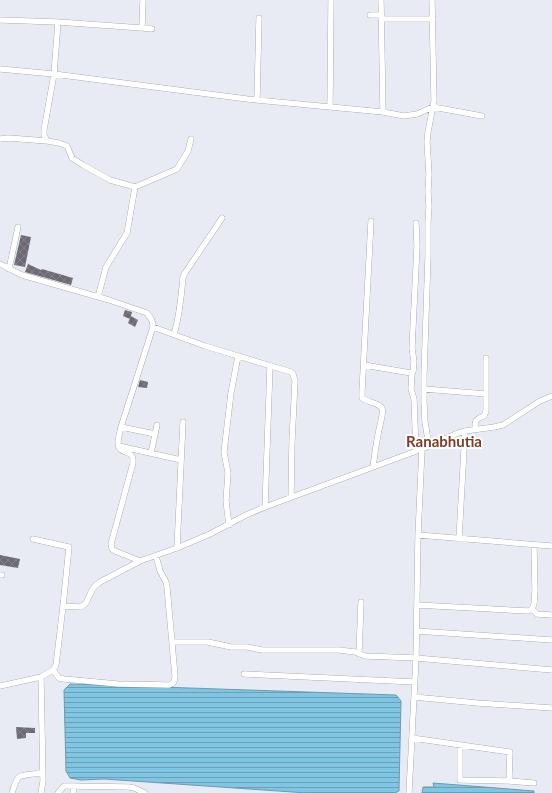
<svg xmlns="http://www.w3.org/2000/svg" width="552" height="793" viewBox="0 0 552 793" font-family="Lato,sans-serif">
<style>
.water{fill:url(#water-rules);stroke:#6b9bb0}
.building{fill:url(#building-cross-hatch)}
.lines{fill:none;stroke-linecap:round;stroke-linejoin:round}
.minor-casing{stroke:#888a93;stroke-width:6}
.minor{stroke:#fff;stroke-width:5.5}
.labels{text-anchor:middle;stroke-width:4;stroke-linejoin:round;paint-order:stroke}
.district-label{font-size:15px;font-weight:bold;fill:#7f3b26;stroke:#fff}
</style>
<defs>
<pattern id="water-rules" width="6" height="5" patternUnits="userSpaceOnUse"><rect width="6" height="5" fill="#80c5e1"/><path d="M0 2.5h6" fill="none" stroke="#6aa1b8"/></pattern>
<pattern id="building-cross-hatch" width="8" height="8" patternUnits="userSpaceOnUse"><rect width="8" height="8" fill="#6d6a73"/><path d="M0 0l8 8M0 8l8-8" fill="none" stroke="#838088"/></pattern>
</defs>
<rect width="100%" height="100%" fill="#e8eaf4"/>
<path class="water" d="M70 684 396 695 401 701 399 791 395 793H307L104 779 81 780 70 778 66 771 64 690Z
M433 783 534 791V793H422L423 787H434Z"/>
<path class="building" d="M21 235 31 237 25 267 14 265Z
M28 264 41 270 42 269 73 278 71 285 25 272Z
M125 310 132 312 130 319 123 316Z
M131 316 138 320 135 327 128 323Z
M140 380 148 382 147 388 138 387Z
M0 555 20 559 18 568 0 565Z
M16 727 35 728V733H26V738L17 739Z"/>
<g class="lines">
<g class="minor-casing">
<path id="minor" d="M381 0 383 112
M370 15H381
M381 19H433
M0 20 58 22 142 28 143 0
M58 22 54 74 44 130V135L47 141 59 143 67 146 72 158 83 165 110 180 135 187 127 233 106 267 98 297
M142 28 152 29
M0 69 54 74 247 99 383 112 404 116 417 114 433 107 482 116
M257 100 259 18
M330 107 331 0
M0 139 8 138 47 141
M135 187 177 169 188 151 191 139
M371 221 362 392V398C367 402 379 403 382 408 383 412 382 417 381 421 377 436 375 452 373 467
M0 264 22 275 109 300 147 313C151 318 153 321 153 327L121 427C120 432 118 438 118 443 119 454 128 450 132 456 133 457 133 461 133 463L111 544 112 549 115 551 140 561
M9 269 18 227
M153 327 205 346 291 372 293 374 295 381 292 441 291 497
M174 334C180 315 181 297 183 277L185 273 222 218
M364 365 411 373 413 372 414 362 412 348 417 246 416 223
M412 373 411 389 414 399 416 451
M424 389 486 394
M121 427 155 434
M475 429C475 421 475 419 484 416L486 411V358
M119 446 181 460
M429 446 425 422 424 402V374L428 256V222L429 207 428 192 429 174 427 142 428 132 434 101 432 0
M151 453 157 425
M265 507 270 366
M229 525 226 501 228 473 224 452 231 393 238 356
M418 535 552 546
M33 539 69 547 63 606
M459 539 465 431
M177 548 183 422
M0 575H2
M417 605 528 611 532 609 534 604 535 591 534 545
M532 609 537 614 552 615
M416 631 552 640
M172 642H208L231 647H247L262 650H339L355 652 365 656 416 658 552 670
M359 654 361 602
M53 670 59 678 64 679 118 684 169 685C174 684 175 681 175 676L167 587 166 582 160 571 156 556
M244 674 415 682
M41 677 43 781 41 793
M0 686 41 677 53 670 56 665 63 606 81 607 86 603 92 590 95 586 100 582 140 561 177 548 210 534 246 515 265 507 422 449 458 433 465 431 494 427 503 425 540 401 552 396
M414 697 477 703 552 708
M412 738 510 752 509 781 534 783
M460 745V780L509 781
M12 793C14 788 15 781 19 777 23 774 37 774 43 773
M58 793 64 786H67L129 787 134 788 145 793
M73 793 74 786
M409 793 416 658 418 535 422 449"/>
</g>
<use href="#minor" class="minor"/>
</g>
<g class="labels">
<g class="district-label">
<text x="444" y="447">Ranabhutia</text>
</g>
</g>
</svg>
